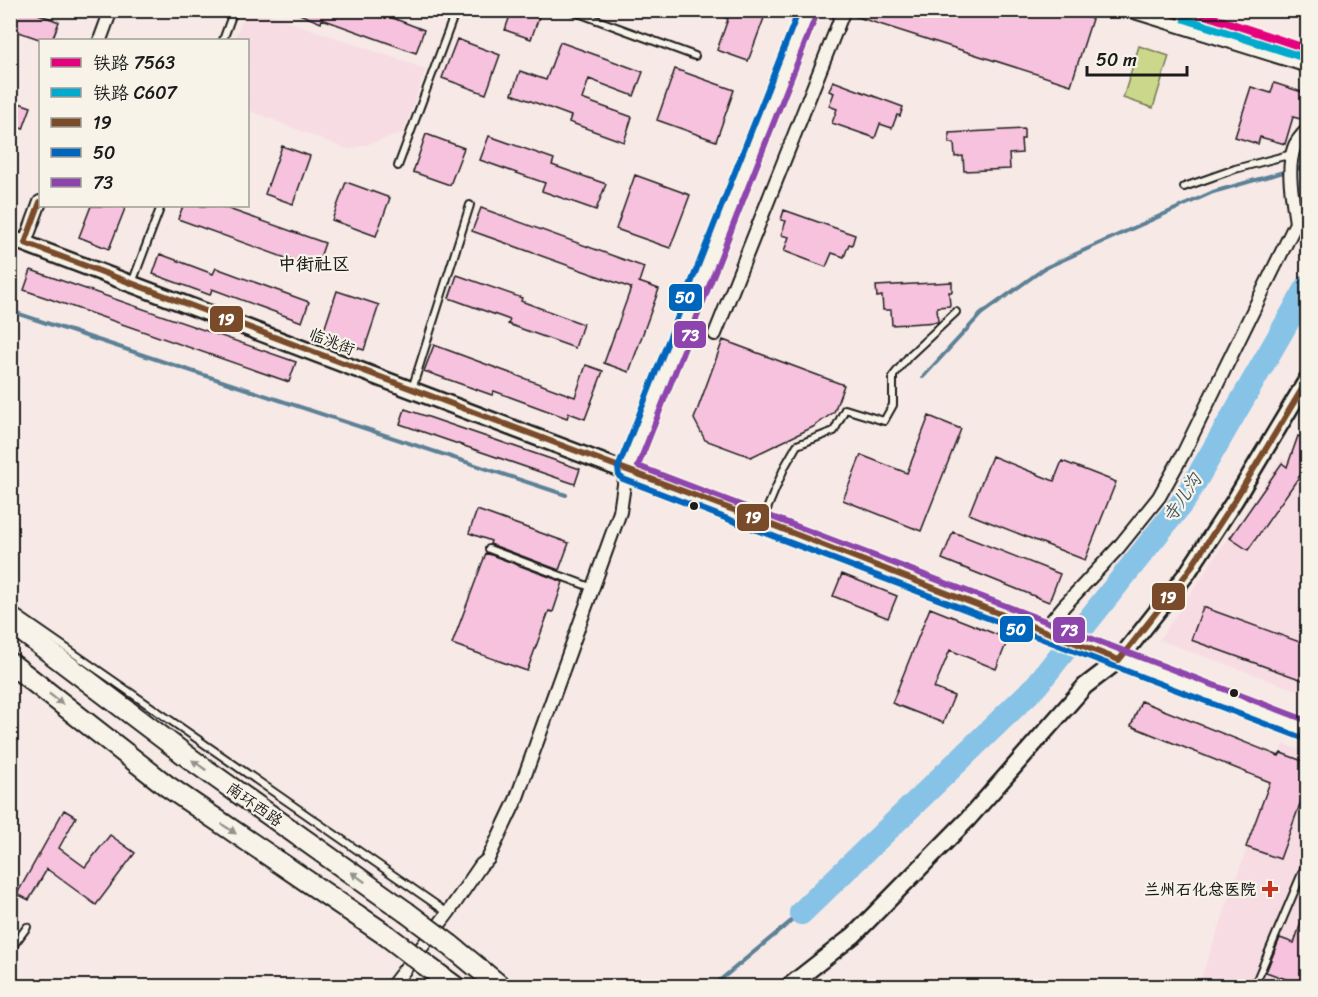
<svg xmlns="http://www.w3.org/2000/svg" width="1318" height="997" viewBox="0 0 1318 997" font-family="Sriracha,'LXGW WenKai TC',sans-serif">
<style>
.built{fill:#f7dde3}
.green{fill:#cbd88b;stroke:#747a54;stroke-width:1.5}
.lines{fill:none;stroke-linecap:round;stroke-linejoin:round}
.stream{stroke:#5c8096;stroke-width:4}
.river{stroke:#87c3e7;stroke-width:24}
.building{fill:#f7c2dd;stroke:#1c1c1c;stroke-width:1.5}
.service-casing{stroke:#1c1c1c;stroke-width:10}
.minor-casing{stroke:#1c1c1c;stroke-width:16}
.tertiary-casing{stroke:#1c1c1c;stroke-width:20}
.secondary-casing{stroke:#1c1c1c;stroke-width:21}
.trunk-casing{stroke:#1c1c1c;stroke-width:24}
.service{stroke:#f7f3e8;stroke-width:6}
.minor{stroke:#f7f3e8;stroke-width:12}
.tertiary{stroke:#f7f3e8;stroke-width:15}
.secondary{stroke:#f7f3e8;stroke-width:16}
.trunk{stroke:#f7f3e8;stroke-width:20}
.trunk-bridge-casing{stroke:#1c1c1c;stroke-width:24;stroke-linecap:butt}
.trunk-bridge{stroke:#f7f3e8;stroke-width:20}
.bus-1-casing{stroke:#f7f3e8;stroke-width:10}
.bus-2-casing{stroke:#f7f3e8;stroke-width:10}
.bus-3-casing{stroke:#f7f3e8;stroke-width:10}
.bus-1{stroke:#7a4b2a;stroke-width:6}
.bus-2{stroke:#0065bd;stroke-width:6}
.bus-3{stroke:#8e44ad;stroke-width:6}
.rail-1-casing{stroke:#f7f3e8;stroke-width:12}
.rail-2-casing{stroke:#f7f3e8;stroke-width:12}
.rail-1{stroke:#e5007d;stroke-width:8}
.rail-2{stroke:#00a9ce;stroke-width:8}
.oneway{fill:#94928c}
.bus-dot{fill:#1c1c1c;stroke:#f7f3e8;stroke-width:2}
.poi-dot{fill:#c8321e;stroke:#f7f3e8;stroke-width:2}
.labels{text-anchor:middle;stroke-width:4.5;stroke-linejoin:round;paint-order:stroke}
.street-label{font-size:16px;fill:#1c1c1c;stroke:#f7f3e8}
.poi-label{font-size:16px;font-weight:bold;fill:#1c1c1c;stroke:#f7f3e8;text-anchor:end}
.neighbourhood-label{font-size:18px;font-weight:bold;fill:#1c1c1c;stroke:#f7f3e8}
.water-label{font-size:18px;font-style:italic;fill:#415663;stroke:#f7f3e8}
.line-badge{stroke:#f7f3e8;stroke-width:2}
.badge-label{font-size:16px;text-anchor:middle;font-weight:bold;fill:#fff}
</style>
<rect width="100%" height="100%" fill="#f7e9e6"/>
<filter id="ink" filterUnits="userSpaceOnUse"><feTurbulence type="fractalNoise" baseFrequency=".0167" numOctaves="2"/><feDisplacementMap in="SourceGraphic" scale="12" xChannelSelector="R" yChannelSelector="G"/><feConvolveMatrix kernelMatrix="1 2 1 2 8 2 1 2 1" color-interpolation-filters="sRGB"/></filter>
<g filter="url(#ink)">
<path class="built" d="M246 11H259L426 69 403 133 349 150 248 110V40H234Z
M1282 458 1307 472V694L1159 640Z
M1284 744 1307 753V986H1198Z"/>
<path class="green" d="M1139 46 1169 56 1153 108 1123 98Z"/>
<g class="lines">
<path class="stream" d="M1294 170 1308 166
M10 311 566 495
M923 377 981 314 1045 268 1213 192 1287 171
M713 986 801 913"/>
<path class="river" d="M801 913 1036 686 1185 499 1308 286"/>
</g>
<path class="building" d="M10 10H28L59 22 52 40H42L10 29Z
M290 10H372L424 30 416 53 322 19 321 23Z
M512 10H521L539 17 531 39 505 30Z
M708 10H767L748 61 717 50 728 19Z
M852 10H1066L1092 19 1071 85 851 15Z
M457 39 500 55 486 94 442 78Z
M560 42 643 72 634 96 589 79 582 99 632 117 624 142 569 122 571 116 512 94 520 71 546 80Z
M675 69 734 90 716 141 657 120Z
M833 81 903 107 900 116 897 115 892 128 880 124 875 138 832 123 837 109 829 106 834 93 829 91Z
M1274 83 1308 94V121L1293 117 1285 144 1260 137 1258 144 1235 137 1251 87 1271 93Z
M10 100 31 107 23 129 10 124Z
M1024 129V139H1021L1022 153 1009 154 1010 169 964 171 963 156 955 157 954 143H949V133Z
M426 134 464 148 450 185 413 172Z
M489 136 554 159 552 165 606 184 596 210 542 191 545 183 480 160Z
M282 146 310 156 293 204 265 194Z
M635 175 690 195 670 248 616 229Z
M346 182 390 198 376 236 332 220Z
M91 206H126L109 249 79 237Z
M183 206H220L325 243 316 269 178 219Z
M481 208 644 267 639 282 659 289 629 372 604 363 631 288 472 231Z
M784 210 855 235 852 245 849 244 844 257 832 253 826 267 784 251 789 237 781 235 786 221 781 220Z
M160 254 213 274 216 268 309 302 302 322 212 289 210 295 153 274Z
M31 270 296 362 289 382 24 290Z
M457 275 522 298 521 301 583 324 575 348 508 324 510 320 449 298Z
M952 282V292H949L950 306 937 307 938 322 892 325 891 310H883L882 296 877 297 876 286Z
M337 291 379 305 364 350 322 336Z
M723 340 844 385 834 412 813 427 751 457 705 440 694 419Z
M434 345 575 397 586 365 603 371 585 419 569 413 567 418 494 391 492 395 424 371Z
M405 409 580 469 575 484 400 424Z
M929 416 961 429 921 531 843 500 861 455 907 473Z
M1298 436 1308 439V464L1248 550 1230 538 1282 463 1287 467Z
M992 456 1054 481 1062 461 1116 482 1085 560 969 514Z
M477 510 569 543 559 570 490 544 491 541 469 533Z
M953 532 1060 574 1049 602 942 559Z
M486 553 563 582 553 612 549 611 527 671 452 644Z
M842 574 897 596 888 618 833 596Z
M1203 607 1308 645V682L1191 640Z
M930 608 1008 639 996 669 950 650 934 688 954 696 943 723 892 703Z
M1141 701 1279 756 1281 753 1308 763V795L1304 793 1280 859 1246 847 1270 782 1131 726Z
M64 810 76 817 59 848 85 867 110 835 135 853 96 905 47 869 29 900 17 894Z
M1306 908 1308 909V987L1266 972 1280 938 1294 943Z"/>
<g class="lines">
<g class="service-casing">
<path id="service" d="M570 10 695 56
M223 40 234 10
M398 166 456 10
M1184 187 1235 169 1292 154
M132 283 161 206
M412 389 470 205
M762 521 785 466 797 445 834 431 845 409 884 421 893 405V376L909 356 956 312
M489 549 593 588
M10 609 448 913
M10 950 27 927
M1236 986 1256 982 1308 859"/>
</g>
<g class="minor-casing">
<path id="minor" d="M1128 10 1308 66
M100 40 111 10
M25 243 40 202
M715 334 844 10
M1043 631 1064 606 1118 548 1159 497 1184 452 1296 223C1293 199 1286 171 1294 148 1296 141 1303 134 1308 129
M392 986 448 913 481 865 488 859 516 800 620 512 626 471"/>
</g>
<g class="tertiary-casing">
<path id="tertiary" d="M10 238 626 471
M789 986 854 935 968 819 1085 686 1119 660 1188 572 1235 500 1308 378"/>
</g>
<g class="secondary-casing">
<path id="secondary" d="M809 10 626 471 1108 656 1308 731"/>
</g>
<g class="trunk-casing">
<path id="trunk" d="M10 622 192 760 406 912
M10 663 167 786 386 935
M450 945 500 986
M424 964 454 986"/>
</g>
<use href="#service" class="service"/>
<use href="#minor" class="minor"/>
<use href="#tertiary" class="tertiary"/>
<use href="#secondary" class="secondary"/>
<use href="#trunk" class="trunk"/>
<g class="trunk-bridge-casing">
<path id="trunk-bridge" d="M406 912 450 945
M386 935 424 964"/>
</g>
<use href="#trunk-bridge" class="trunk-bridge"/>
<g class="bus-1-casing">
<path id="bus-1" d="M40 202 25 243 736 511 1119 660 1188 572 1235 500 1308 379"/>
</g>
<g class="bus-2-casing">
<path id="bus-2" d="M799 10 618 468 619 476 623 479 1305 739"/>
</g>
<g class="bus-3-casing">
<path id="bus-3" d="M817 13 638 466 1308 721"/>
</g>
<use href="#bus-1" class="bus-1"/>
<use href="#bus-2" class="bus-2"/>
<use href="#bus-3" class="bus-3"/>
<g class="rail-1-casing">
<path id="rail-1" d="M1190 10 1308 49"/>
</g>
<g class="rail-2-casing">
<path id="rail-2" d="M1185 19 1305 58"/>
</g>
<use href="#rail-1" class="rail-1"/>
<use href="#rail-2" class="rail-2"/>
</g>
<defs><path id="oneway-solid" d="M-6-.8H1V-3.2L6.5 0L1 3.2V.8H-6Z" transform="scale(1.5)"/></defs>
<g class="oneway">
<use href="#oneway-solid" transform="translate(56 699) rotate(38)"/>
<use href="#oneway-solid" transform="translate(199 765) rotate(-145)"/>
<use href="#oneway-solid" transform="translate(229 829) rotate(34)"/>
<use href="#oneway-solid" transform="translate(358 877) rotate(-144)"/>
</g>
</g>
<g class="bus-dot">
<circle cx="694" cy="506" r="5"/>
<circle cx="1234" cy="693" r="5"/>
</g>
<path class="poi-dot" d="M1267 880h6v6h6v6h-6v6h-6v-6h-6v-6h6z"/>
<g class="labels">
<g class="street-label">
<text transform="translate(332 341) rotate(21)" y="6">临洮街</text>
<text transform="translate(255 804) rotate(35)" y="6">南环西路</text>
</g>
<g class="poi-label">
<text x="1256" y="895">兰州石化总医院</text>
</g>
<g class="neighbourhood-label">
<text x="314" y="270">中街社区</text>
</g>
<g class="water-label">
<text transform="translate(1182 498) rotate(-56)" y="6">寺儿沟</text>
</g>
</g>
<g class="line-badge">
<rect x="668" y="283" width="35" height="29" rx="6" fill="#0065bd"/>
<rect x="209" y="305" width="35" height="28" rx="6" fill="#7a4b2a"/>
<rect x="673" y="320" width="34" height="29" rx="6" fill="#8e44ad"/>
<rect x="736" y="503" width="34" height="29" rx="6" fill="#7a4b2a"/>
<rect x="1151" y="582" width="35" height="29" rx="6" fill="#7a4b2a"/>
<rect x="999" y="615" width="35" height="28" rx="6" fill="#0065bd"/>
<rect x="1052" y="616" width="34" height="28" rx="6" fill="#8e44ad"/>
</g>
<g class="badge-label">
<text x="685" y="303">50</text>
<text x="226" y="325">19</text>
<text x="690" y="341">73</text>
<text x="753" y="523">19</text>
<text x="1168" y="603">19</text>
<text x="1016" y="635">50</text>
<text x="1069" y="636">73</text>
</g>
<rect width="1318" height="997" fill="none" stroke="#f7f3e8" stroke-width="36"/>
<rect x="18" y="18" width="1282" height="961" fill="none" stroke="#1c1c1c" stroke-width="2" filter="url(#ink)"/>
<rect x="39" y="39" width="210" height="168" fill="#f7f3e8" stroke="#9f9d96" stroke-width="1.5"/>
<rect x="51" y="58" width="30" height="9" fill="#e5007d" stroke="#9f9d96" stroke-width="1.5"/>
<text x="93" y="69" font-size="18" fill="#1c1c1c">铁路 7563</text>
<rect x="51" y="88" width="30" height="9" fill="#00a9ce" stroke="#9f9d96" stroke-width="1.5"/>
<text x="93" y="99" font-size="18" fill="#1c1c1c">铁路 C607</text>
<rect x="51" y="118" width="30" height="9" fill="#7a4b2a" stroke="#9f9d96" stroke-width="1.5"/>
<text x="93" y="129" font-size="18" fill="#1c1c1c">19</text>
<rect x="51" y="148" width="30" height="9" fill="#0065bd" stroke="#9f9d96" stroke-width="1.5"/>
<text x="93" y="159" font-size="18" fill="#1c1c1c">50</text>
<rect x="51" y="178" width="30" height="9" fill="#8e44ad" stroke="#9f9d96" stroke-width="1.5"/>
<text x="93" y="189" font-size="18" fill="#1c1c1c">73</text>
<path d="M1087 66v9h100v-9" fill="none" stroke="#1c1c1c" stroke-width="3"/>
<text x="1096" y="66" font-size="18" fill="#1c1c1c" stroke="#f7f3e8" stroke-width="4.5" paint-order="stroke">50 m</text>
</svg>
